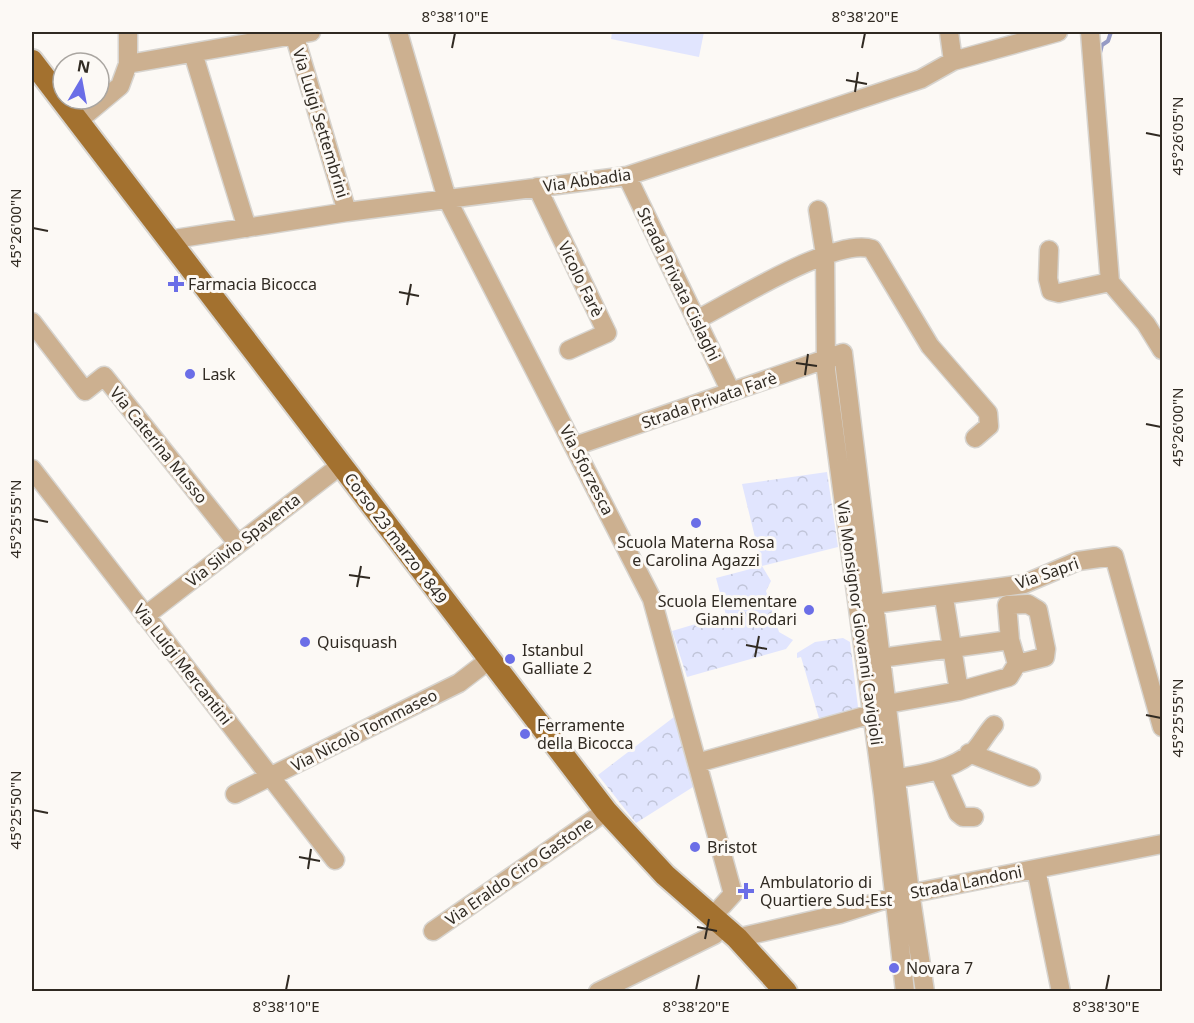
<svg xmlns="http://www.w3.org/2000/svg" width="1194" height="1023" viewBox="0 0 1194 1023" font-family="'Noto Sans',sans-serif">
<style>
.green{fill:#e1e5fe}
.park{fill:url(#park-crowns)}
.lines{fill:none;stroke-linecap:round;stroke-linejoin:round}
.stream{stroke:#969bc5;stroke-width:4}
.minor-casing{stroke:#d7d4cf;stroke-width:21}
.major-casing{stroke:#d7d4cf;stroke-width:26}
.minor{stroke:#ccb090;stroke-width:18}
.major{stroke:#a3712f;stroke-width:22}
.ticks{fill:none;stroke:#302a22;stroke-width:2}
.poi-dot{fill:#6b6ee7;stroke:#fcf9f5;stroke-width:2}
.labels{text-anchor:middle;stroke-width:6;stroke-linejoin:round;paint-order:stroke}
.street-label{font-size:16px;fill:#302a22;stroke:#fcf9f5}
.poi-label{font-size:16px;fill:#302a22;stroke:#fcf9f5;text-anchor:start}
.neatline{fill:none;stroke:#302a22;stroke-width:2}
.ticks-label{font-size:15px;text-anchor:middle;fill:#302a22}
</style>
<defs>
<pattern id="park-crowns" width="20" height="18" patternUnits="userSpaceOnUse" patternTransform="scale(1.5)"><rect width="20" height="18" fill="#e1e5fe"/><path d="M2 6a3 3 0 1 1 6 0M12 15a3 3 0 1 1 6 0" fill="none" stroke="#c1c5d9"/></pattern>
</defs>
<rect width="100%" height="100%" fill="#fcf9f5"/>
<path class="green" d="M612 32H704L699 57 611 39Z"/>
<path class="park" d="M827 472 838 547 762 566 771 581 766 591 779 632 793 640 786 649 687 677 672 631 726 615 716 578 762 566 742 484Z
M843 638 850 642 859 715 821 725 801 657 797 658V653L815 642Z
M674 717 693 787 636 823 598 775Z"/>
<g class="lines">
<path class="stream" d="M1100 53 1102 45 1108 41 1111 32"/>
<g class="minor-casing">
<path id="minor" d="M398 32 447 199 652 599 733 894 713 916
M949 32 953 61
M294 34 347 212
M193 53 247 228
M128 64V32
M78 121 120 86 128 64 311 32
M627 176 731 392
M537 187 607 333 569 350
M818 210 825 254 826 370 883 794 905 992
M168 240 347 212 627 176 921 79 953 61 1058 32
M1049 250 1048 279 1051 291 1059 293 1110 282 1090 32
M1110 282 1146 324 1162 350
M696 320C732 302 837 236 872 249L930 346 988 413 989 426 975 438
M32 322 85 391 104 376 238 544
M575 446 843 353 909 885 925 992
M32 469 335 860
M874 604 1024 584 1078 561 1114 556 1162 727
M945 604 959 691
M145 616 341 465
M881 658 1010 640 1007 605 1028 604 1038 610 1046 649 1045 657 1017 664 1010 640
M887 704 959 691 1009 677 1017 664
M969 753 1031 777
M697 763 872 714
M939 770 958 813 963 817H974
M886 780C917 775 950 772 974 751 981 744 987 732 994 725
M235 794 459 683 489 660
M1036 869 1061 992
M433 931 606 811
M737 938 840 914 893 897 1162 844
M598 992 714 935 724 927"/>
</g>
<g class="major-casing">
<path id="major" d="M32 61 606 811 665 875 737 938 786 992"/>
</g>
<use href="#minor" class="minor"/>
<use href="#major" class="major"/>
</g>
<path class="ticks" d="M452 48 455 33M862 48 865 33M846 80 867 84M855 92 858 72M1146 133 1161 136M33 228 48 231M399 292 419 296M407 305 411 284M796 363 817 366M805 375 808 354M1146 424 1161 427M33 519 48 522M349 575 370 578M357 587 361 566M746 645 767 649M755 657 759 636M1146 715 1161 718M33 810 48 813M299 857 320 861M308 869 311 849M697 927 717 931M705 939 709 919M286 990 289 975M696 990 699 975M1106 990 1109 975"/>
<g class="poi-dot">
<path d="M173 275h6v6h6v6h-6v6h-6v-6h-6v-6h6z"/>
<circle cx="190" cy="374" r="6"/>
<circle cx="696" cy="523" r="6"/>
<circle cx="809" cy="610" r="6"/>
<circle cx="305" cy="642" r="6"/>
<circle cx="510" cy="659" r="6"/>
<circle cx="525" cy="734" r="6"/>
<circle cx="695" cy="847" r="6"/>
<path d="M743 882h6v6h6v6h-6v6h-6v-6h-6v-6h6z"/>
<circle cx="894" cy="968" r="6"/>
</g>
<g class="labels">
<g class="street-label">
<text transform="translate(321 123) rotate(73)" y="6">Via Luigi Settembrini</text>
<text transform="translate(587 180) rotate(-8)" y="6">Via Abbadia</text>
<text transform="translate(581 279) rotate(64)" y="6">Vicolo Farè</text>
<text transform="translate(679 284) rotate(64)" y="6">Strada Privata Cislaghi</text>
<text transform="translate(709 400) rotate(-19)" y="6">Strada Privata Farè</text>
<text transform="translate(159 445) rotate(51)" y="6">Via Caterina Musso</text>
<text transform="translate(587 470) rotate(63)" y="6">Via Sforzesca</text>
<text transform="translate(396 538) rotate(53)" y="6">Corso 23 marzo 1849</text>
<text transform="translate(243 540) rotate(-38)" y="6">Via Silvio Spaventa</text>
<text transform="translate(1047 573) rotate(-19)" y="6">Via Sapri</text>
<text transform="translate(860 623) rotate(82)" y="6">Via Monsignor Giovanni Cavigioli</text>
<text transform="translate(183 664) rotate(52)" y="6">Via Luigi Mercantini</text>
<text transform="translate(364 730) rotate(-27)" y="6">Via Nicolò Tommaseo</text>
<text transform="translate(519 871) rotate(-35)" y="6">Via Eraldo Ciro Gastone</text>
<text transform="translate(966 882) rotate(-11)" y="6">Strada Landoni</text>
</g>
<g class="poi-label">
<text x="188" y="290">Farmacia Bicocca</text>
<text x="202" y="380">Lask</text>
<text x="696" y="548" text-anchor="middle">Scuola Materna Rosa<tspan x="696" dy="18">e Carolina Agazzi</tspan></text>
<text x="797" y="607" text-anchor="end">Scuola Elementare<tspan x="797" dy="18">Gianni Rodari</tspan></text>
<text x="317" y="648">Quisquash</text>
<text x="522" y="656">Istanbul<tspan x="522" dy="18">Galliate 2</tspan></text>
<text x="537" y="731">Ferramente<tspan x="537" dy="18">della Bicocca</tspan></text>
<text x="707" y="853">Bristot</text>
<text x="760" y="888">Ambulatorio di<tspan x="760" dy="18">Quartiere Sud-Est</tspan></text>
<text x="906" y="974">Novara 7</text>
</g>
</g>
<rect width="1194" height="1023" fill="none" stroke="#fcf9f5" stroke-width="66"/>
<g transform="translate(81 81) rotate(10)"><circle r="28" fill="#fcf9f5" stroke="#aaa6a1" stroke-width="1.5"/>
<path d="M0-4.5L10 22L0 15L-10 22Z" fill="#6b6ee7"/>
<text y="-9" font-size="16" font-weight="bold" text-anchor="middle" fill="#302a22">N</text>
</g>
<rect x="33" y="33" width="1128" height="957" class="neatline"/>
<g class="ticks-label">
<text x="455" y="22">8°38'10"E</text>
<text x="865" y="22">8°38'20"E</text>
<text transform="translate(1178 136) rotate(-90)" y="5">45°26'05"N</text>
<text transform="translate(16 228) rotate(-90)" y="5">45°26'00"N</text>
<text transform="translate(1178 427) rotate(-90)" y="5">45°26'00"N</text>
<text transform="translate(16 519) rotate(-90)" y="5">45°25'55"N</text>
<text transform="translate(1178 718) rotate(-90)" y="5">45°25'55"N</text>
<text transform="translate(16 810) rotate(-90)" y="5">45°25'50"N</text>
<text x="286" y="1012">8°38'10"E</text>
<text x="696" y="1012">8°38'20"E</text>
<text x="1106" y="1012">8°38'30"E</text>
</g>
</svg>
